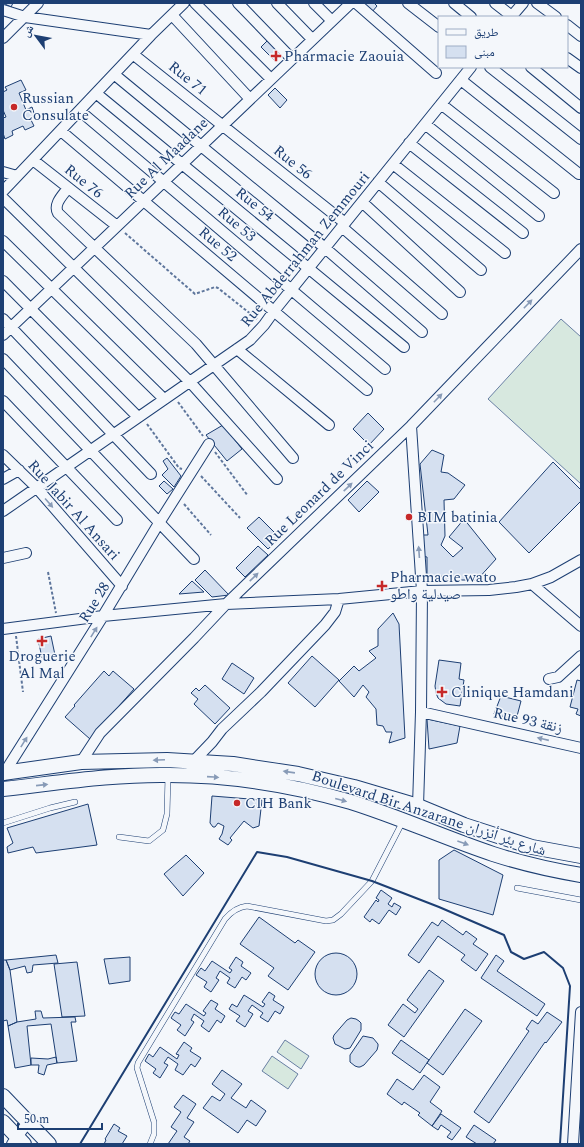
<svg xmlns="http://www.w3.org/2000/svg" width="584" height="1147" viewBox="0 0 584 1147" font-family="Spectral,'Noto Naskh Arabic',serif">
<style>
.pitch{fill:#d7e8df;stroke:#687fa3}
.building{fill:#d5e0f0;stroke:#1d3f73}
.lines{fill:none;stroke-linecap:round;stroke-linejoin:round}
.lane-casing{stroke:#1d3f73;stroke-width:6}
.street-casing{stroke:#1d3f73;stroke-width:12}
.secondary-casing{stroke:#1d3f73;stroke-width:16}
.path{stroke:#5e769c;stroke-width:2;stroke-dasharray:3 2;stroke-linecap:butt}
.lane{stroke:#f4f7fb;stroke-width:5}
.street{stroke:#f4f7fb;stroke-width:10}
.secondary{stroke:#f4f7fb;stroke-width:14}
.wall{stroke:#1d3f73;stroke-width:2}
.oneway{fill:#889bb7}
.poi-dot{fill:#c62828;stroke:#f4f7fb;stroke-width:1.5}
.labels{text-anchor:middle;stroke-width:3;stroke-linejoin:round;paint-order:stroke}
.poi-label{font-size:15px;fill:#1d3f73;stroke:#f4f7fb;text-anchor:start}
.street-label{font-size:15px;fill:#1d3f73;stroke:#f4f7fb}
</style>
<rect width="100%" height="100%" fill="#f4f7fb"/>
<path class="pitch" d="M561 319 581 337V484L488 399Z
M285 1040 309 1056 301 1069 277 1052Z
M272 1056 298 1074 288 1089 262 1071Z"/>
<path class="building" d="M3 3H13L11 7Z
M363 3H374L377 6 372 12Z
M268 40 281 54 275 61 261 47Z
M21 80 26 90 19 93 26 110 32 107 35 116 30 118 34 126 25 130 23 126 12 131 13 135 5 139 3 133V118L6 117 3 110V92L7 90 5 87Z
M275 88 287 100 280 108 268 95Z
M368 413 384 429 369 445 353 429Z
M223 425 242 449 227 461 206 435Z
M432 450 444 455 441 472 448 473 465 485 454 499 444 500 445 536 441 545 453 557 463 548 449 537 464 519 496 559 477 580H443L444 576 427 578V557L421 556 422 535H428L420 464Z
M167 458 181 476 174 487 162 475 168 469 163 461Z
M553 462 581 490V501L529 553 499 522Z
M164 481 173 489 167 494 159 486Z
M367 481 379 492 359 512 348 500Z
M259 517 280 538 268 549 247 528Z
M258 546 268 555 245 577 236 568Z
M205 570 229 595 212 597 195 580Z
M192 581 204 592 179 594Z
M393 613 399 624 405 738 389 743 392 732H386L383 726 377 725 376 709 366 697 369 692 363 685 354 697 339 681 354 666 359 671 376 658 369 651 378 646V629Z
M51 636 55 655 42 658 38 639Z
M312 656 339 680 315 707 288 683Z
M439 660 461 663 459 679 464 680 460 706 446 704 438 698 436 693 435 686Z
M232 663 254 678 244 694 222 679Z
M104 671 109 676 113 671 134 689 90 739 65 717 75 706 74 705Z
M577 680 581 681V716L576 714 578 709 570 707Z
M205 685 230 708 215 724 194 704 198 699 191 693 196 688 199 691Z
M501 696 521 701 516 720 494 714Z
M427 719 460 726 457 743 429 749Z
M212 796 262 800 259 826 253 828 244 821 230 838 232 840 228 845 219 839 222 834 224 826 218 823 215 827H213L210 823Z
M88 804 97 845 36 853 33 847 8 853 7 847 13 843 7 828Z
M454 850 503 875 493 915 439 899V860Z
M186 855 204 873 183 896 164 874Z
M381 890 392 898 388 904 392 907 394 903 401 907 396 915 389 910 379 924 372 919 370 922 364 917 376 900 378 902 379 900 376 898Z
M259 917 295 943 298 940 315 952 288 990 268 976 274 968 240 944Z
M442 920 463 935 466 931 477 939 473 944 488 954 476 971 461 960 465 955 438 936 419 963 408 955 432 922 438 926Z
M315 974a21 21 0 1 1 42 0a21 21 0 1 1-42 0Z
M56 955 58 963 33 965 32 972 27 973 25 966 10 970 6 960Z
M496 955 504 961 497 971 545 1004 537 1016 481 978Z
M130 957V981L109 984 104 959Z
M236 957 243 962 241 966 251 973 246 980 242 977 235 988 227 983 230 978 220 971 216 978 219 980 211 992 204 987 207 982 196 975 201 968 205 971 212 961 230 973 232 970 229 968Z
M3 960H6L10 970 17 1022 8 1026 7 1020 3 1021Z
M77 962 85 1016 62 1017 54 964Z
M429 970 444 981 404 1037 388 1025 403 1004 415 1013 418 1009 407 1000Z
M269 992 275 996 273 1000 284 1007 280 1014 275 1011 268 1022 260 1017 263 1013 252 1005 248 1011 253 1014 245 1027 236 1021 240 1016 229 1009 232 1004 237 1007 244 995 263 1007 265 1004 262 1002Z
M211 1000 218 1004 215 1009 225 1016 221 1023 217 1020 209 1032 201 1026 204 1021 194 1014 191 1020 194 1022 185 1036 177 1030 181 1025 171 1018 175 1012 179 1014 186 1004 204 1016 206 1013 203 1011Z
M465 1009 482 1021 443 1075 427 1063Z
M35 1011H41L43 1018 75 1017 76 1022H71L77 1061 57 1063 51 1024 27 1026 31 1065 15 1068 8 1026 17 1022 36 1019Z
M547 1012 562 1022 546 1043 545 1042 489 1123 474 1112 529 1031 526 1029 532 1020 538 1024Z
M351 1018 356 1019 359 1021 361 1023V1030L350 1048 345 1049 335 1044 333 1038 334 1035 347 1020Z
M363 1036 373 1038 378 1044V1046L377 1050 364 1065 360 1067H358L355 1066 350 1062V1055Z
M401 1040 429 1060 420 1073 392 1053Z
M184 1042 192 1048 190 1051 201 1058 195 1067 191 1064 183 1075 175 1070 178 1064 168 1057 164 1063 168 1065 160 1078 153 1073 156 1069 145 1061 149 1054 153 1057 160 1047 177 1059 179 1055 176 1054Z
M56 1057 57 1063 47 1065 44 1075 38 1073 39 1065H31V1058L48 1059Z
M222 1070 242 1084 231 1098 246 1108 251 1100 266 1111 256 1126 247 1120 238 1133 203 1108 212 1096 220 1101 225 1094 212 1084Z
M424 1075 440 1087 430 1102 442 1111 432 1126 418 1115 420 1113 404 1102 402 1105 387 1094 397 1079 413 1090Z
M183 1095 196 1104 187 1118 194 1122 184 1137 190 1141 188 1144H168L177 1131 171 1127 181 1112 174 1107Z
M441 1114 461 1128 452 1140 447 1137 451 1132 441 1125 438 1130 432 1126Z
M114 1124 120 1128 118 1131 127 1136 122 1144H104L106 1140 105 1139Z
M474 1125 496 1140 493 1144H477L466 1137Z"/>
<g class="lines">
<g class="lane-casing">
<path id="lane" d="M3 823 50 808 75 802
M119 837 149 841 163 830 167 814 168 776
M517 888 581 900
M150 1144 154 1134V1122L137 1068 138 1063 225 919C231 912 238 907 247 906L326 921 333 920 341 914 372 881 403 821"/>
</g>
<g class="street-casing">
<path id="street" d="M195 3 271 79
M238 3 292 59
M277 3 312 39
M314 3 332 21
M356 3 436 73
M408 3 439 27
M454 3 471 17
M495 3 513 17
M537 3 556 17
M3 10 25 17 151 35
M172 15 250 99
M511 17 523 3
M567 25 581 36
M3 38 38 3
M134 55 345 223
M567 58 581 68
M490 67 581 139
M531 67 581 108
M115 75 325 248 422 332
M461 80 579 174
M97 94 404 347
M441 104 554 193
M80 111 385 369
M425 124 539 216
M61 131 367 390
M409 143 523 233
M33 160 117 226
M393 164 505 253
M3 172 17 176
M378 182 481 270
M68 188C63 195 53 204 58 213L196 344 293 458
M3 191 151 35 184 3
M3 198 190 382 277 479
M362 202 460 292
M342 227 442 314
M3 241 164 399
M3 281 138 417
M3 319 151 474
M3 335 351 3
M237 349 329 425
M3 359 194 559
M3 401 117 520
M411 426 422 591 421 712 418 806
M3 455 36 487 122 586
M3 479 19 470
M3 511 250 340 264 325 274 311 471 67
M3 558 26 553
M532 584 581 626
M3 629 103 616 226 604 339 599 422 591 489 590 516 587 532 584 551 577 581 560
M549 679 558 677 581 656
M421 712 581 748
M81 762 100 733 194 638 226 604 411 426 581 249
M190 765 212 742 222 729 261 692 325 625 335 612 339 599
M3 775 103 616 159 523 209 444
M12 1144 28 1122
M573 1144 581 1012"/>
</g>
<g class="secondary-casing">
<path id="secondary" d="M3 773 81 762 167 760 233 764 298 774 354 787 418 806 464 825 532 847 581 856
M3 789C58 783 113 774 169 775 230 775 292 785 351 802 399 817 445 838 493 854 521 863 551 870 581 875
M3 1096 49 1144
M3 1122 24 1144"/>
</g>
<path class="path" d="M125 233 195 294 215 287 218 288 257 319
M178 402 203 436
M147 424 179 468 182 469
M215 452 248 496
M201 476 240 518
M184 504 211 535
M48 572 56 613
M16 636 23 692"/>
<use href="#lane" class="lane"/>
<use href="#street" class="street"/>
<use href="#secondary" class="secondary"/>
<path class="wall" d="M80 1144 257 852 287 857 372 881 439 907 504 935 511 952 524 959 544 952 563 968 570 986 560 1144"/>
</g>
<defs><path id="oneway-solid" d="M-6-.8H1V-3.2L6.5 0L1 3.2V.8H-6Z"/></defs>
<g class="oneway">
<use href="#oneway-solid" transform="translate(528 304) rotate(-46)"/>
<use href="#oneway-solid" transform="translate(438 398) rotate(-46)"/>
<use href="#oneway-solid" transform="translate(348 487) rotate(-44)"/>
<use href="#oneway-solid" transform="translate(49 503) rotate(49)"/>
<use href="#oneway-solid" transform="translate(419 552) rotate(-94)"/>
<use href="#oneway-solid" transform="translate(254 577) rotate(-44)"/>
<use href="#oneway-solid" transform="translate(94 632) rotate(-58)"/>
<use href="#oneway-solid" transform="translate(543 739) rotate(-167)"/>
<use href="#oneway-solid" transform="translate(24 742) rotate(-58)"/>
<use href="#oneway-solid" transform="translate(159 760) rotate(178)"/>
<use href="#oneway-solid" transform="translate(289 772) rotate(-172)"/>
<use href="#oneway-solid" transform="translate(213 777) rotate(4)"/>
<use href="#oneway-solid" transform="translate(42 785) rotate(-6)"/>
<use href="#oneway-solid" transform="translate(341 800) rotate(15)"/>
<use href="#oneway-solid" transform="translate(463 843) rotate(20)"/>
</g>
<g class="poi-dot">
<path d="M274 50h4v4h4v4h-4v4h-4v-4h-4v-4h4z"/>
<circle cx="14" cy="107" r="4"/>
<circle cx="409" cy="517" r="4"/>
<path d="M380 580h4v4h4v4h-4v4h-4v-4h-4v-4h4z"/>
<path d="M40 635h4v4h4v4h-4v4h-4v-4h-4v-4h4z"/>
<path d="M440 686h4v4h4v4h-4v4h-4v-4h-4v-4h4z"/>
<circle cx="237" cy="803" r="4"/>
</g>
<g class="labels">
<g class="poi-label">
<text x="284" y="61">Pharmacie Zaouia</text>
<text x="22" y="103">Russian<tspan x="22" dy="17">Consulate</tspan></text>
<text x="417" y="522">BIM batinia</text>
<text x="390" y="582">Pharmacie wato<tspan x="390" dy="17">صيدلية واطو</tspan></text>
<text x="42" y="661" text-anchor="middle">Droguerie<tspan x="42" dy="17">Al Mal</tspan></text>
<text x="451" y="697">Clinique Hamdani</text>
<text x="245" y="808">CIH Bank</text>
</g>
<g class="street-label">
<text transform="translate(188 78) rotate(39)" y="5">Rue 71</text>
<text transform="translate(166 158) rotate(-44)" y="5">Rue Al Maadane</text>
<text transform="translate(293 162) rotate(39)" y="5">Rue 56</text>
<text transform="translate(84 181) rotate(39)" y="5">Rue 76</text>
<text transform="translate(255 204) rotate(39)" y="5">Rue 54</text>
<text transform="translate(237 224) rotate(40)" y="5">Rue 53</text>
<text transform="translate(218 244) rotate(40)" y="5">Rue 52</text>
<text transform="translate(305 249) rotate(-51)" y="5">Rue Abderrahman Zemmouri</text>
<text transform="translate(319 493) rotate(-44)" y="5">Rue Leonard de Vinci</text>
<text transform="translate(74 510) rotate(48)" y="5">Rue Jabir Al Ansari</text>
<text transform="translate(94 602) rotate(-58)" y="5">Rue 28</text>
<text transform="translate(528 720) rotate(13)" y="5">Rue 93 زنقة</text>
<text transform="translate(429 813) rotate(18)" y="5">Boulevard Bir Anzarane شارع بئر أنزران</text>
</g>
</g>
<rect width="584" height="1147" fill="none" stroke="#1d3f73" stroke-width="8"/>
<rect x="438" y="16" width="130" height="52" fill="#f4f7fb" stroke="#9eadc5"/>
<rect x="446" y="29" width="20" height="6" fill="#f4f7fb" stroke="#9eadc5"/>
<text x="474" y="36" font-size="12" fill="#1d3f73">طريق</text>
<rect x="446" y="46" width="20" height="12" fill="#d5e0f0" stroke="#9eadc5"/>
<text x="474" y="56" font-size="12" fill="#1d3f73">مبنى</text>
<g transform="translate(36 36) rotate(302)" stroke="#f4f7fb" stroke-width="3" paint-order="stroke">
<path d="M0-3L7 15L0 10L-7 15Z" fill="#1d3f73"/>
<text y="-6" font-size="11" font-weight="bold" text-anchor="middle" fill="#1d3f73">ش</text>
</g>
<path d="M18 1123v6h84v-6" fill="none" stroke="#1d3f73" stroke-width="2"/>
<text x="24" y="1123" font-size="12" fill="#1d3f73" stroke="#f4f7fb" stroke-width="3" paint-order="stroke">50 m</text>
</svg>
